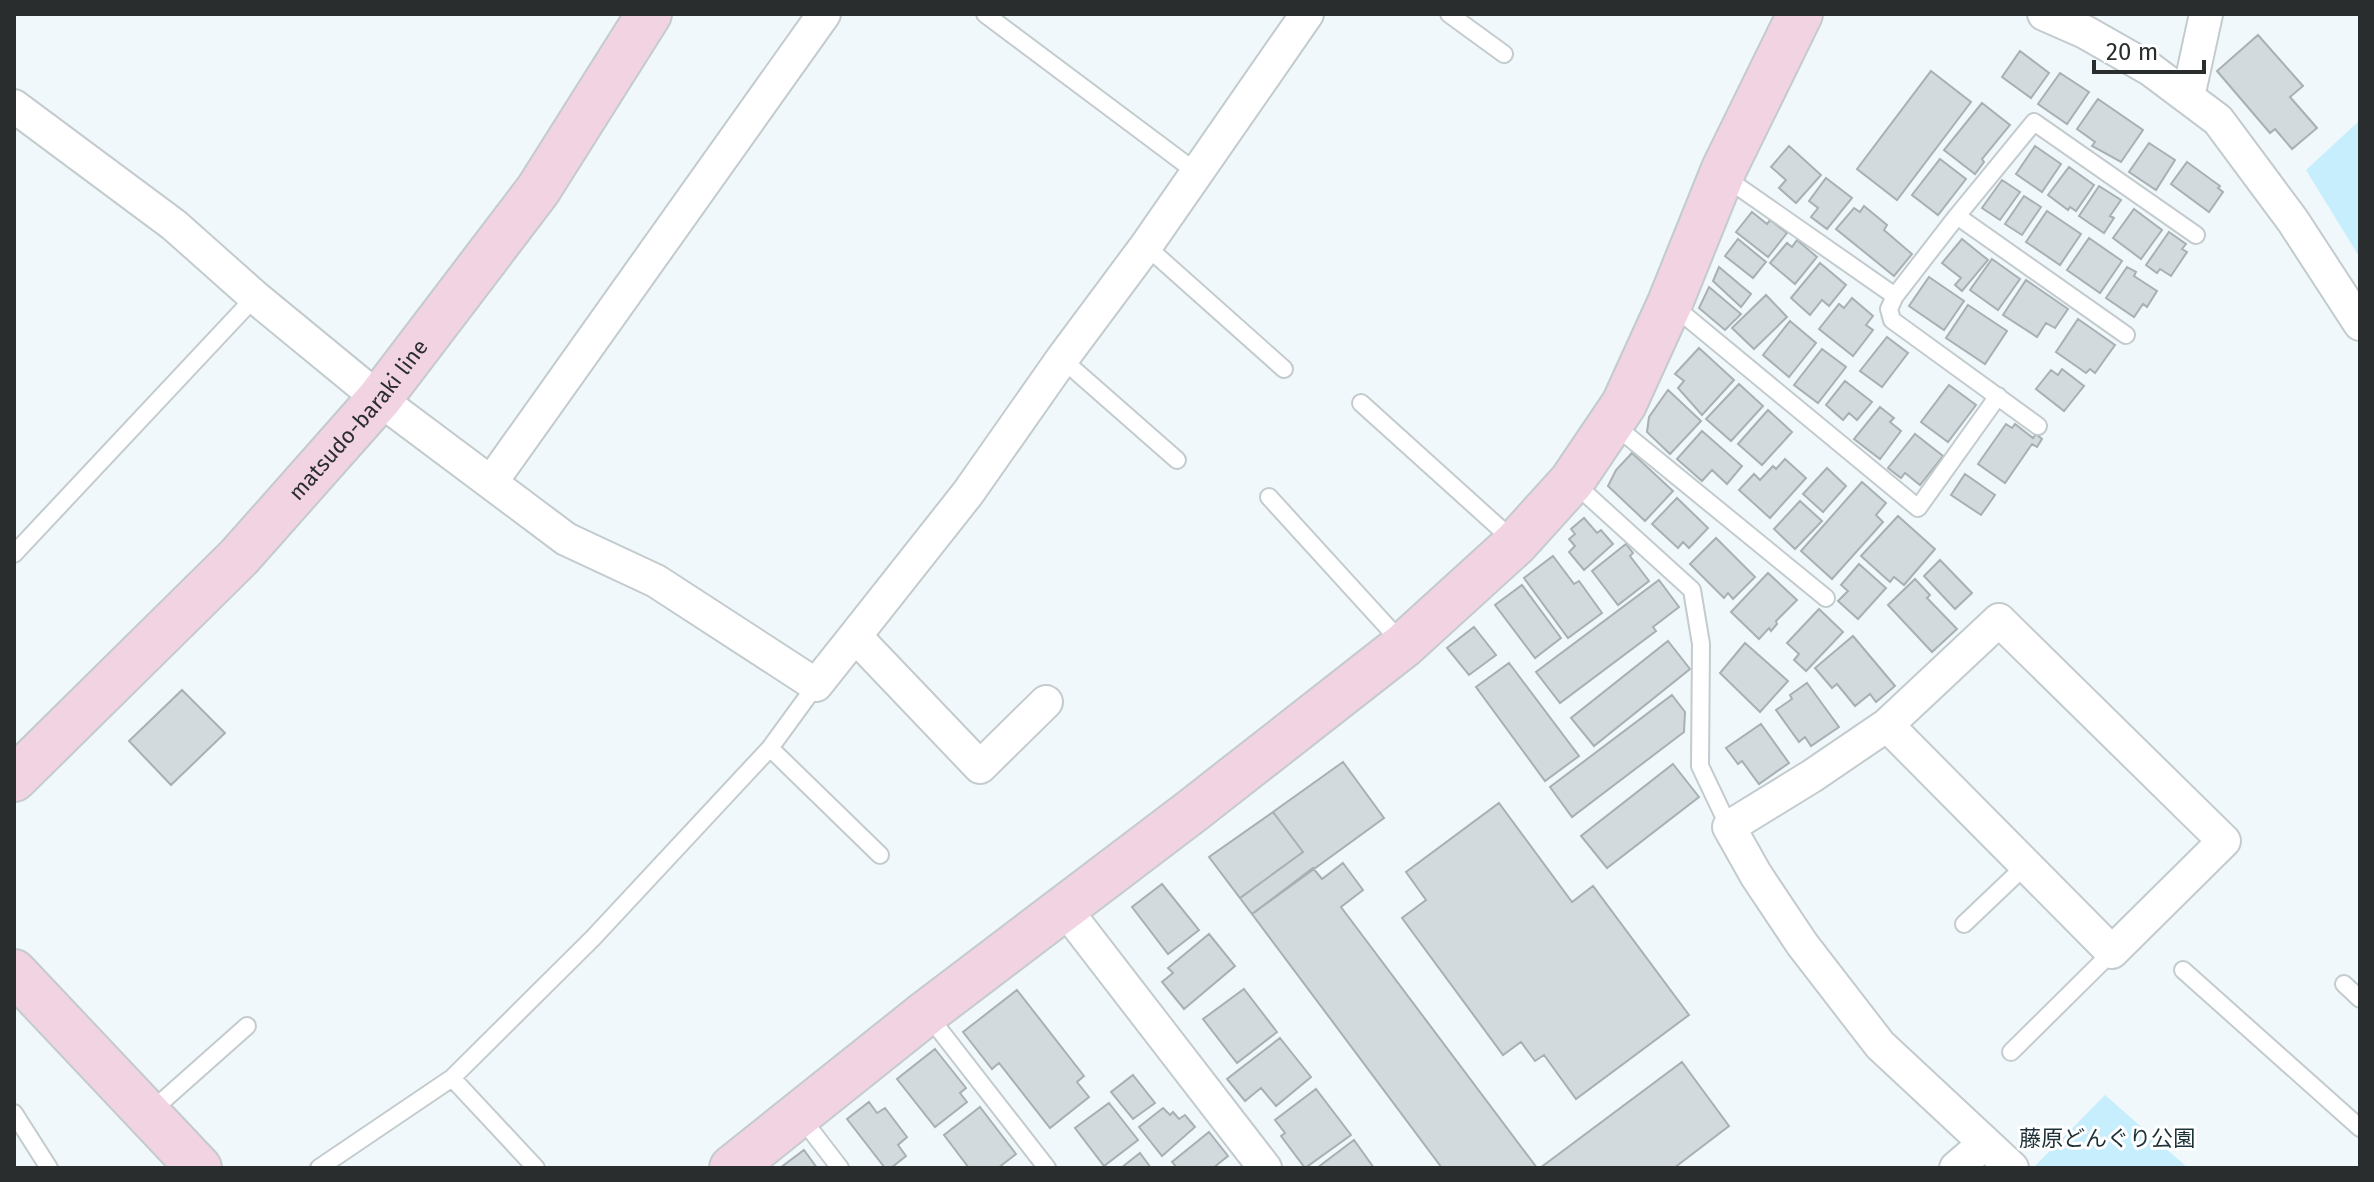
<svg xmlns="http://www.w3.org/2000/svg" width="2374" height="1182" viewBox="0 0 2374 1182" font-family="'Fira Sans','Noto Sans JP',sans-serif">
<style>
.green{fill:#c7eefd}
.building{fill:#d2dadd;stroke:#a9b0b3;stroke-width:2}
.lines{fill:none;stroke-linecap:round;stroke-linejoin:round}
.lane-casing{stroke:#c3cbce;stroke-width:20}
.street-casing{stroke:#c3cbce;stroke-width:36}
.secondary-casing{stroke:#c3cbce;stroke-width:48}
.lane{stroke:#fff;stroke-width:16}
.street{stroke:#fff;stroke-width:32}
.secondary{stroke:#f1d3e1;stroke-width:44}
.labels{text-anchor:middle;stroke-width:6;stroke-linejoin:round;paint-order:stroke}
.street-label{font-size:22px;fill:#2a2d2e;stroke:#fff}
.park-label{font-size:22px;fill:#1c3138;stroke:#fff}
</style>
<rect width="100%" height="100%" fill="#f0f8fb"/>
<path class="green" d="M2360 120V258L2306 170Z
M2105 1095 2188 1168H2033Z"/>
<path class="building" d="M2258 35 2303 86 2290 97 2317 128 2292 149 2275 129 2270 133 2217 71Z
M2020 51 2049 73 2031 98 2002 77Z
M1931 71 1971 102 1897 200 1857 169Z
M2060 73 2089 92 2067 124 2038 104Z
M2098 99 2143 130 2121 162 2092 146 2095 142 2077 129Z
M1982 103 2010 125 1982 159 1984 162 1975 174 1944 150Z
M2149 143 2175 160 2156 190 2129 172Z
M1789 146 1821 175 1796 203 1779 188 1786 180 1771 167Z
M2035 146 2061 164 2042 192 2016 174Z
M1940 159 1966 179 1938 215 1912 195Z
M2187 162 2220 186 2218 188 2223 192 2209 212 2171 184Z
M2069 167 2094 185 2076 211 2070 207 2068 210 2048 195Z
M1826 178 1852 198 1827 229 1811 217 1818 208 1809 201Z
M2002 180 2020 192 2000 220 1982 208Z
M2099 186 2121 200 2110 216 2114 218 2104 233 2079 216Z
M2024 196 2041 207 2022 235 2005 224Z
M1864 206 1887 225 1884 230 1912 254 1894 276 1836 229 1854 208 1860 212Z
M2134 209 2162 230 2141 259 2113 238Z
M2047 211 2081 234 2060 265 2026 242Z
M1752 212 1767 224 1770 220 1787 233 1768 257 1736 232Z
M2169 232 2186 244 2182 249 2187 252 2171 276 2160 269 2157 273 2146 265Z
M2089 238 2122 261 2100 293 2067 270Z
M1738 239 1766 262 1753 278 1725 256Z
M1962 239 1988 260 1962 291 1955 285 1961 278 1942 263Z
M1797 240 1817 257 1795 284 1770 263 1787 243 1792 247Z
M1992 259 2020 279 1998 310 1970 290Z
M1820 263 1846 285 1829 306 1822 300 1810 315 1791 298Z
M1719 267 1751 294 1741 307 1713 281Z
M2127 267 2136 272 2134 276 2157 291 2147 307 2143 304 2134 317 2106 298Z
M1929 277 1964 301 1944 330 1909 306Z
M2026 280 2068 309 2055 328 2046 323 2037 337 2003 315Z
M1709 287 1741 314 1725 330 1699 308Z
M1766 295 1787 317 1754 349 1732 328Z
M1852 298 1873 316 1866 325 1873 330 1853 356 1819 329 1839 304 1844 308Z
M1968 305 2007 331 1985 364 1946 338Z
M2078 319 2115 345 2095 373 2090 369 2086 373 2056 352Z
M1790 321 1816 343 1789 377 1763 355Z
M1887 337 1908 353 1882 387 1860 371Z
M1699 348 1734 380 1702 415 1678 388 1684 381 1675 374Z
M1822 349 1846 367 1818 403 1794 385Z
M2062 369 2084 386 2064 411 2036 389 2051 370 2058 375Z
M1845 381 1872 402 1857 420 1849 413 1843 420 1826 405Z
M1739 384 1763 406 1731 441 1706 419Z
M1949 385 1976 405 1948 442 1921 422Z
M1668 390 1701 421 1670 454 1647 432 1649 417Z
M1880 407 1894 418 1890 422 1901 431 1880 459 1854 439Z
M1768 410 1792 432 1762 465 1738 444Z
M2006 424 2012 428 2015 424 2033 438 2036 434 2042 439 2037 447 2032 444 2005 483 1978 464Z
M1702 431 1742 466 1727 484 1712 470 1702 481 1677 459Z
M1915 434 1943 456 1920 485 1905 473 1901 478 1888 468Z
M1632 453 1673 491 1645 521 1608 486 1616 470Z
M1785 459 1806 478 1770 518 1739 490 1754 474 1760 480 1773 466 1776 469Z
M1827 468 1846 486 1823 512 1803 494Z
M1965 474 1995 495 1981 515 1951 495Z
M1862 482 1886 503 1876 515 1883 522 1832 579 1801 551Z
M1677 498 1708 528 1689 548 1683 542 1678 548 1652 524Z
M1800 501 1822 521 1795 549 1774 529Z
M1898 516 1935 549 1904 585 1894 577 1890 582 1861 556Z
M1584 518 1597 533 1601 530 1613 544 1584 570 1569 552 1575 546 1569 539 1575 534 1571 529Z
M1716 538 1755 577 1733 599 1728 593 1724 598 1690 564Z
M1626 544 1633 553 1630 556 1649 581 1618 605 1592 571Z
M1553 556 1574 584 1579 581 1602 613 1568 638 1524 578Z
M1940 560 1972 593 1955 609 1924 576Z
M1859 564 1886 588 1858 619 1838 601 1848 591 1841 585Z
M1768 573 1797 600 1776 621 1777 624 1771 631 1769 628 1759 639 1731 612Z
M1915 579 1930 595 1927 598 1957 629 1932 652 1888 605Z
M1659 580 1679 607 1653 627 1656 631 1560 703 1536 672Z
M1522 585 1561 638 1535 658 1495 605Z
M1819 609 1843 632 1806 671 1794 660 1799 654 1787 643Z
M1474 627 1496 655 1469 675 1447 648Z
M1853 636 1895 686 1876 702 1870 694 1855 706 1837 684 1832 688 1815 668Z
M1668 641 1690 669 1594 746 1571 718Z
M1745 643 1788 681 1760 712 1720 673Z
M1509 663 1579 756 1545 781 1476 687Z
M1807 683 1839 727 1811 746 1805 737 1799 742 1776 710 1792 699 1790 695Z
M182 690 225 733 171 785 129 741Z
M1672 695 1685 712 1684 732 1572 817 1550 787Z
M1761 724 1789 763 1759 784 1742 761 1738 764 1726 748Z
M1343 762 1384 818 1252 914 1240 898 1303 852 1273 812Z
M1673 764 1699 797 1607 868 1581 836Z
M1499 803 1572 902 1593 886 1689 1015 1576 1099 1544 1055 1535 1061 1521 1042 1503 1055 1402 918 1426 900 1406 872Z
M1273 812 1303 852 1240 898 1209 857Z
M1343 863 1363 890 1341 907 1537 1168H1442L1252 914 1313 868 1322 879Z
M1162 884 1199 930 1168 954 1132 907Z
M1209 934 1235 966 1184 1009 1162 982 1173 973 1168 968Z
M1244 989 1277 1032 1237 1063 1203 1019Z
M1017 990 1084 1076 1077 1082 1089 1097 1050 1128 999 1063 992 1069 963 1032Z
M1280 1038 1311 1077 1276 1106 1261 1088 1245 1101 1227 1079Z
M935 1049 966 1088 960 1093 967 1102 935 1127 897 1079Z
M1682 1062 1729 1126 1674 1168H1540Z
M1133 1075 1155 1103 1133 1119 1111 1092Z
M1316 1089 1351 1135 1305 1168 1281 1136 1285 1133 1275 1120Z
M869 1102 877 1113 885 1108 907 1137 898 1145 906 1156 891 1168H885L847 1119Z
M1109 1103 1138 1140 1104 1166 1075 1128Z
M980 1107 1016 1154 998 1168H969L944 1135Z
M1163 1108 1170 1115 1173 1112 1179 1119 1185 1115 1195 1127 1162 1156 1139 1127Z
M1209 1132 1228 1156 1213 1168H1177L1172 1162Z
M1354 1140 1374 1168H1317Z
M804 1150 817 1168H780Z
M1140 1153 1151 1168H1121Z"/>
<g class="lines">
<g class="lane-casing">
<path id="lane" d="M985 14 1196 172
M1449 14 1504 54
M1723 176 1895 296
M1957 216 2126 335
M1146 246 1284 369
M1671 304 1918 508 1998 396
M1062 359 1177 460
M1361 403 1515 542
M1613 424 1826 598
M2038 426 1892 320 1889 309 1895 296 1957 216 2034 122 2196 235
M1573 482 1692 590 1701 644 1700 766 1729 827
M1269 497 1403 644
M14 554 255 297
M770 748 880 855
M1964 924 2026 865
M2183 970 2360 1128
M2344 984 2360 999
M928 1015 1047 1168
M2011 1052 2112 952
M452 1078 536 1168
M14 1113 49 1168
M149 1113 247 1026
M800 1116 840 1168
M319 1168 452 1078 593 938 770 748 816 685"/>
</g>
<g class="street-casing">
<path id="street" d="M2044 14 2085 32 2150 69 2218 120 2293 221 2360 324
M2188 97 2206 14
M14 106 174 225 255 297 379 399 566 539 656 581 816 685 855 636 980 767 1046 702
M492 481 824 14
M855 636 968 493 1062 359 1146 246 1307 14
M1887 725 2112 952 2224 841 1999 620 1887 725 1812 776 1729 827 1756 875 1802 944 1880 1045 2012 1168
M1065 909 1265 1168
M1956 1168 1985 1143"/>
</g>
<g class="secondary-casing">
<g id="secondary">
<path id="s1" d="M14 779 239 557 379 399 538 190 649 14"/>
<path d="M14 972 199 1168"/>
<path d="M732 1168 926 1013 1192 811 1404 645 1516 543 1572 481 1624 404 1670 303 1724 169 1800 14"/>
</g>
</g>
<use href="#lane" class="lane"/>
<use href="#street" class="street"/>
<use href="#secondary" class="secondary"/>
</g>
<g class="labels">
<g class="street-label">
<text dy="8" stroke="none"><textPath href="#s1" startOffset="498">matsudo-baraki line</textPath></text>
</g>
<g class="park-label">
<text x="2107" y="1146">藤原どんぐり公園</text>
</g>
</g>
<rect width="2374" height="1182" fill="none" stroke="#2a2d2e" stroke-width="32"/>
<path d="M2094 60v12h110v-12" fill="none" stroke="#2a2d2e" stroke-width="4"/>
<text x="2106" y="60" font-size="24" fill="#2a2d2e" stroke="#ffffff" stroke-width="6" paint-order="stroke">20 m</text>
</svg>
